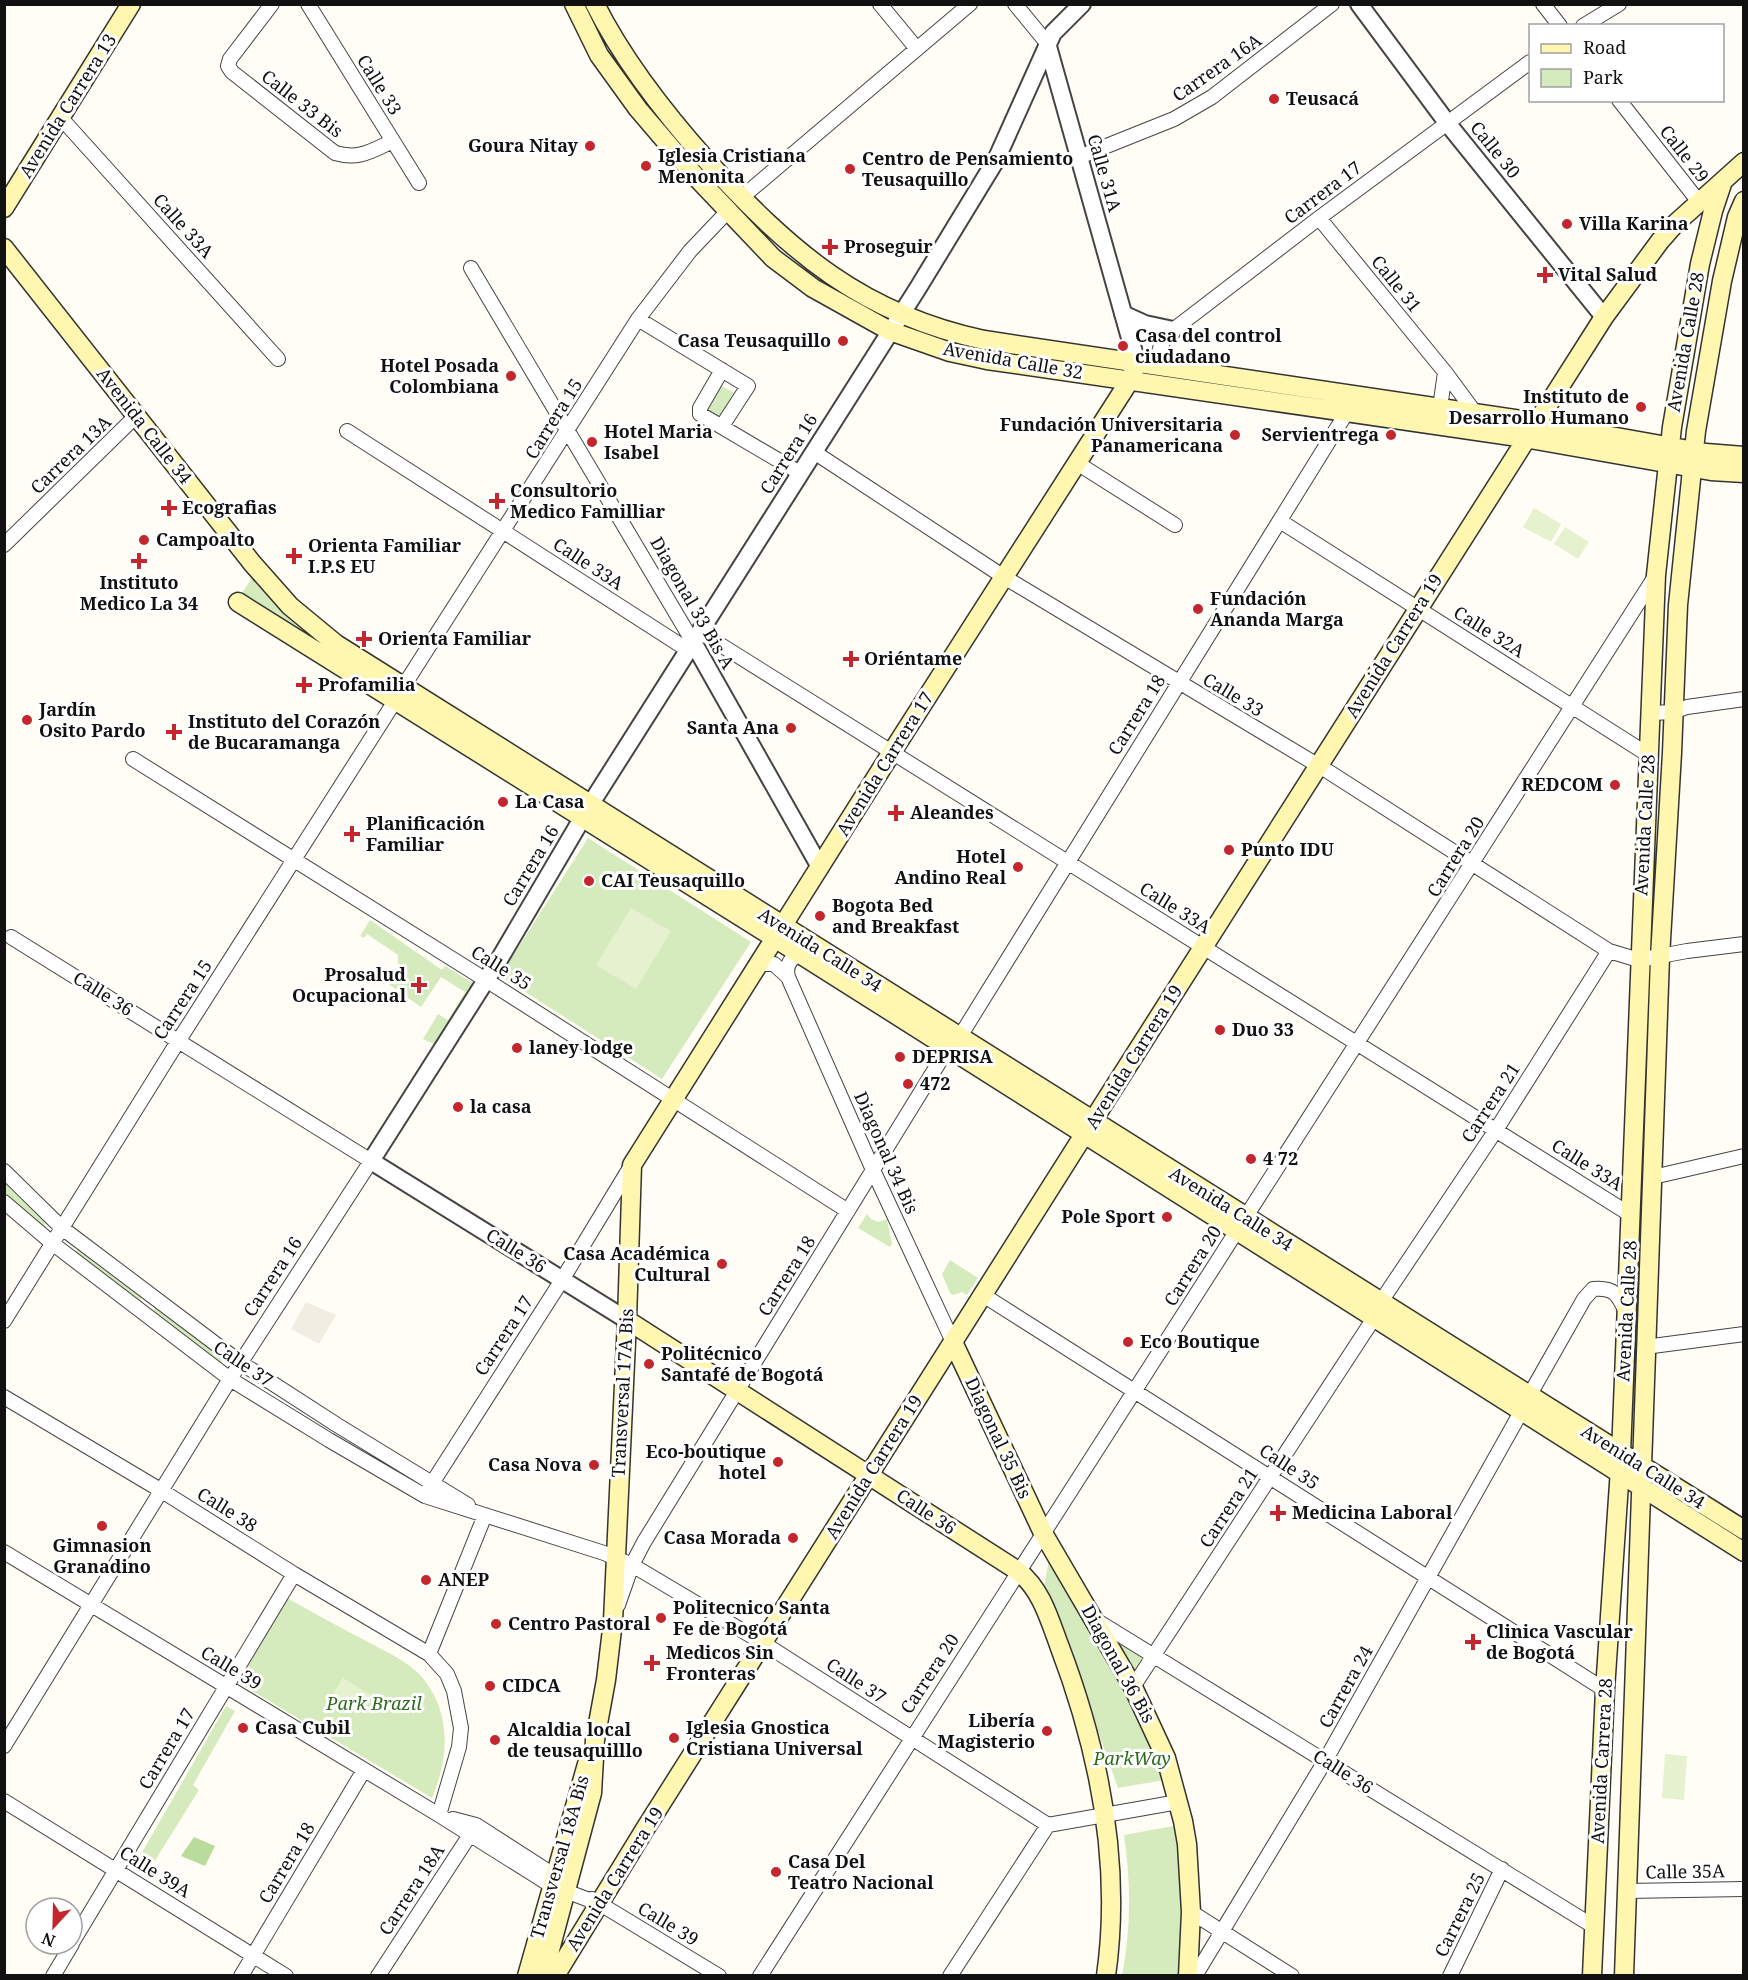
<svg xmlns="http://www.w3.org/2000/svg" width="1748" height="1980" viewBox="0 0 1748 1980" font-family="'Noto Serif',serif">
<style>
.green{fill:#d5ebbd}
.forest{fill:#b9dc9c}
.pitch{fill:#e6f2cf}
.plaza{fill:#f1ede2}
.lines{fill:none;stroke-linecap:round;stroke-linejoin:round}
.minor-casing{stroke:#444;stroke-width:16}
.tertiary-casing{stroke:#444;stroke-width:20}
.secondary-casing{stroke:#333;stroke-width:21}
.minor{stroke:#fff;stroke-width:14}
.tertiary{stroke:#fff;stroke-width:16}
.secondary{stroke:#fff6b0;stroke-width:18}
.poi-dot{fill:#c4262e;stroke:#fff;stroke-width:2}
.labels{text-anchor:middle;stroke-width:6;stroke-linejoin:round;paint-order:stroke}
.street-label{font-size:18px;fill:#111;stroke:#fff}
.poi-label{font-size:18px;font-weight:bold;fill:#111;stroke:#fff;text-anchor:start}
.park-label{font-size:18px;font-style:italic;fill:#2f6b1f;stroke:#fff}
</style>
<rect width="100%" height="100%" fill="#fffdf5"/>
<path class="green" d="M718 384 738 395 721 423 702 412Z
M253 576 281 608 316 639 573 798 241 595Z
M588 838 751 942 662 1079 500 976Z
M370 920 442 970 445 966 478 986 440 1047 423 1039 438 1014 448 1020 465 992 441 977 421 1007 387 983 398 967V955L367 934 364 938 360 936Z
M4 1181 48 1220 42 1228 5 1194Z
M867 1214 871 1219 879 1222 887 1219 892 1244 890 1247 858 1228Z
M78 1249 141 1295V1299L137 1300 75 1253Z
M950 1260 978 1278 967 1295 962 1292 953 1295 950 1293 942 1274Z
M157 1307 225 1358 220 1365 154 1315V1309Z
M1049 1560 1132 1694 1164 1780 1118 1788 1077 1672 1044 1587Z
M287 1598C314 1613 341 1628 368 1642 386 1652 408 1661 422 1677 452 1713 449 1758 432 1798L239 1683Z
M1113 1638 1145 1656 1136 1674V1673Z
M226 1706 235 1711 193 1785 199 1790 151 1867 140 1856Z
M1179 1825 1184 1869 1183 1975 1122 1976C1131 1929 1131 1882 1124 1835Z"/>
<path class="forest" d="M194 1837 215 1846 205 1866 181 1856Z"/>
<path class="pitch" d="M1534 508 1561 524 1551 542 1523 527Z
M1565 527 1589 542 1578 559 1554 544Z
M631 908 671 931 636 989 596 965Z
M343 1678 372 1696 362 1712 333 1694Z
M1665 1754 1687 1756 1684 1800 1662 1798Z"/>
<path class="plaza" d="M306 1302 336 1315 319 1344 291 1329Z"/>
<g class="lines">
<g class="minor-casing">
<path id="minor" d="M272 4 230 59 228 66 232 72 335 153C359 160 371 151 393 141
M308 4 419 183
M880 4 917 49
M1015 4 1047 43
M1543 4 1560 26
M1583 26 1619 4
M1619 100 1699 202
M61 118 278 359
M1079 157 1174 119 1212 97 1332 4
M741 198 970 4
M1319 218 1445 372 1476 414
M471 268 693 642
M638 319 748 386 722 426
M1160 367C1156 350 1161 342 1173 330L1319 218 1530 62
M722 370 700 408V414L800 473
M1440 408 1445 372
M347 431 688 650
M814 452 1004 577 1329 772 1609 951 1639 960 1687 951 1744 944
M1077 463 1175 525
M1280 521 1647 754
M4 545 136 416
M700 632 1631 1215
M403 687 638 319 690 251 728 211
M1652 713 1673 712 1687 707 1744 699
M133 759 486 980 848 1211
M800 954C790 958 785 966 788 977L873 1170 953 1342
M759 964H774L788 977
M959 1038 1347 412
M4 1171 62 1228 241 1363 337 1425 468 1505
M1653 1177 1744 1156
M4 1202 52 1243 230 1379 329 1440 425 1496 604 1553 632 1565 763 1643 1048 1825 1178 1802
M983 1295 1605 1690
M1380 1303 1496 1130 1609 951
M4 1321 172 1051 395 701
M1645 1347 1744 1334
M1529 1396 1584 1299 1593 1289C1615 1287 1618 1295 1627 1314
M4 1397 162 1491 294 1574 429 1654 447 1674 454 1691 461 1728 459 1747 439 1815
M429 1488 562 1280 631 1166
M4 1552 439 1815 552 1886 600 1904
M618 1605 632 1565 644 1542 948 1048
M1094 1619 1593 1926
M429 1654 485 1515
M1133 1687 1374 1318
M4 1746 230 1379 371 1161 11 937
M4 1801 286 1976
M453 1819 476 1825 563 1881
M1627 1891 1744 1889
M592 1899 719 1976
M1191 1912 1292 1976
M72 1943 294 1574
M53 1976 72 1944
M241 1976 364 1770
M378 1976 475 1827
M760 1976C1057 1508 1361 1044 1656 575
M950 1976 1048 1825
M1195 1976 1325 1761 1521 1412
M1450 1976 1502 1869"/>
</g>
<g class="tertiary-casing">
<path id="tertiary" d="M1359 4 1448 124 1604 317
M1047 43 1137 363
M1123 314 1145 324 1173 330
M693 642 820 867
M627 1320 371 1161 500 958 590 805 918 288 996 160 1053 33 1082 4"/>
</g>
<g class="secondary-casing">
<path id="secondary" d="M574 4 599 55 638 109 697 178 773 258 813 288 890 331 950 352 987 360 1525 438 1711 471 1744 473
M595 4C624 62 666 115 709 163 791 252 862 314 984 340L1535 422
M4 208 131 4
M4 248 252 563 290 606 336 644 1744 1530
M1527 438 1552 429 1566 428 1706 453 1744 456
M238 602 800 954 1744 1552
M627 1320 1018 1571C1041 1589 1049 1618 1059 1645 1099 1750 1122 1863 1106 1976
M953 1342 1043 1533 1133 1687 1166 1758 1183 1821 1187 1844 1191 1912 1188 1976
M527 1976 587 1764
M543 1976 592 1793 595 1740 606 1680 613 1621 627 1320 632 1165 892 752 1130 380 1137 363
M555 1976 645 1829 1092 1122 1604 317 1660 241 1675 224 1744 162
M1592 1976 1605 1690 1621 1454 1656 575 1672 427 1700 264 1713 211 1722 184
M1624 1976 1660 957 1672 753 1678 605 1696 431 1722 281 1737 217 1744 201"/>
</g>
<use href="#minor" class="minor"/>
<use href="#tertiary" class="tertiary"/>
<use href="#secondary" class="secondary"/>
</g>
<g class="poi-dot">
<circle cx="1274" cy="99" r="6"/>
<circle cx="590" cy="146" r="6"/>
<circle cx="646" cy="166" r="6"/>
<circle cx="850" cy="169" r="6"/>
<circle cx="1567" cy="224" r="6"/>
<path d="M827 238h6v6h6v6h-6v6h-6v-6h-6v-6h6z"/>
<path d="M1542 266h6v6h6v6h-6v6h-6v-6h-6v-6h6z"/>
<circle cx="843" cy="341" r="6"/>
<circle cx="1123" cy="346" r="6"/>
<circle cx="511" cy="376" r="6"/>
<circle cx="1641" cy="407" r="6"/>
<circle cx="1235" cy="435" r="6"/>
<circle cx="1391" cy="435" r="6"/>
<circle cx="592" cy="442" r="6"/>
<path d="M494 492h6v6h6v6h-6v6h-6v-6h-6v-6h6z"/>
<path d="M166 499h6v6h6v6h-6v6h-6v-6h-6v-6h6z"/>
<circle cx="144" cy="540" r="6"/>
<path d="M291 547h6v6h6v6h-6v6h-6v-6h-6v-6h6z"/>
<path d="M136 552h6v6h6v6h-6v6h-6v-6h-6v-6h6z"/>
<circle cx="1198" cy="609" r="6"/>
<path d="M361 630h6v6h6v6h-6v6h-6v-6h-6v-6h6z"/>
<path d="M848 650h6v6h6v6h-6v6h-6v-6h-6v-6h6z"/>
<path d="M301 676h6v6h6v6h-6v6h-6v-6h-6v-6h6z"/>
<circle cx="27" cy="720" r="6"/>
<circle cx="791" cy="728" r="6"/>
<path d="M171 723h6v6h6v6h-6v6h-6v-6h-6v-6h6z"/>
<circle cx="1615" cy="785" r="6"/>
<circle cx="503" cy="802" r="6"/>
<path d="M893 804h6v6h6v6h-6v6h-6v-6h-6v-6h6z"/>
<path d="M349 825h6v6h6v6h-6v6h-6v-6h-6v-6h6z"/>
<circle cx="1229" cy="850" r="6"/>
<circle cx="1018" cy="867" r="6"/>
<circle cx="589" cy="881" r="6"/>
<circle cx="820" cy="916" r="6"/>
<path d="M416 976h6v6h6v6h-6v6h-6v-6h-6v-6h6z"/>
<circle cx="1220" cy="1030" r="6"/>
<circle cx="517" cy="1048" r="6"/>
<circle cx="900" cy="1057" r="6"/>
<circle cx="908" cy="1084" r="6"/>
<circle cx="458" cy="1107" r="6"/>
<circle cx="1251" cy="1159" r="6"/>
<circle cx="1167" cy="1217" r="6"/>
<circle cx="722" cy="1264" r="6"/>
<circle cx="1128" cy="1342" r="6"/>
<circle cx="649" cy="1364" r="6"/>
<circle cx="778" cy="1462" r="6"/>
<circle cx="594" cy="1465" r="6"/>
<path d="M1275 1504h6v6h6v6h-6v6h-6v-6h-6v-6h6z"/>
<circle cx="102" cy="1526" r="6"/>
<circle cx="793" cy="1538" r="6"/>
<circle cx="426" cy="1580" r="6"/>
<circle cx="661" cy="1618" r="6"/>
<circle cx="496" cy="1624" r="6"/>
<path d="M1470 1633h6v6h6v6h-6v6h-6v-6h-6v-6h6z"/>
<path d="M649 1654h6v6h6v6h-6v6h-6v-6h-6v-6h6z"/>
<circle cx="490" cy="1686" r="6"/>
<circle cx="243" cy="1728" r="6"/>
<circle cx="1047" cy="1731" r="6"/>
<circle cx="674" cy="1738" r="6"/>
<circle cx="495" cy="1740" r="6"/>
<circle cx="776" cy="1872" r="6"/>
</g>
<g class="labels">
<g class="street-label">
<text transform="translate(1217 68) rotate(-35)" y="6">Carrera 16A</text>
<text transform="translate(379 85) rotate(58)" y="6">Calle 33</text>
<text transform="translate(302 104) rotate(38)" y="6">Calle 33 Bis</text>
<text transform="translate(68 106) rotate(-58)" y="6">Avenida Carrera 13</text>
<text transform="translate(1495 150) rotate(51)" y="6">Calle 30</text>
<text transform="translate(1684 154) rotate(52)" y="6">Calle 29</text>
<text transform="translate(1104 173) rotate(74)" y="6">Calle 31A</text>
<text transform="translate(1323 193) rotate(-37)" y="6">Carrera 17</text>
<text transform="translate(183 226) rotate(48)" y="6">Calle 33A</text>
<text transform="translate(1396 284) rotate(51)" y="6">Calle 31</text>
<text transform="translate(1686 342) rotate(-80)" y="6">Avenida Calle 28</text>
<text transform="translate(1013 361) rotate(10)" y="6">Avenida Calle 32</text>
<text transform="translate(554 419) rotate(-58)" y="6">Carrera 15</text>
<text transform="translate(144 426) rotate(52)" y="6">Avenida Calle 34</text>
<text transform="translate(789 454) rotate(-58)" y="6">Carrera 16</text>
<text transform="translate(71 455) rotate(-44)" y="6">Carrera 13A</text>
<text transform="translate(588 564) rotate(33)" y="6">Calle 33A</text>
<text transform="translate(692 603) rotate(60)" y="6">Diagonal 33 Bis A</text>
<text transform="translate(1489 632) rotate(32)" y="6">Calle 32A</text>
<text transform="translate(1394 646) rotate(-58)" y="6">Avenida Carrera 19</text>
<text transform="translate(1233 695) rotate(31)" y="6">Calle 33</text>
<text transform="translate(1137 715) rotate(-58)" y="6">Carrera 18</text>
<text transform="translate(885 764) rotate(-58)" y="6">Avenida Carrera 17</text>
<text transform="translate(1645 825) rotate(-87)" y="6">Avenida Calle 28</text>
<text transform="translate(1456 857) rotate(-58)" y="6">Carrera 20</text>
<text transform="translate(531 866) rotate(-59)" y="6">Carrera 16</text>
<text transform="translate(1175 908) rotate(32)" y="6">Calle 33A</text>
<text transform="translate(820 950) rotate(32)" y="6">Avenida Calle 34</text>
<text transform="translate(501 968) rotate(32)" y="6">Calle 35</text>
<text transform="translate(103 994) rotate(32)" y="6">Calle 36</text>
<text transform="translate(183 1000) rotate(-57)" y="6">Carrera 15</text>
<text transform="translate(1134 1057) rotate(-58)" y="6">Avenida Carrera 19</text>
<text transform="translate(1491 1103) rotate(-57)" y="6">Carrera 21</text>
<text transform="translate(886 1153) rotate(66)" y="6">Diagonal 34 Bis</text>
<text transform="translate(1587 1165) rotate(32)" y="6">Calle 33A</text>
<text transform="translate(1231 1209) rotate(32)" y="6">Avenida Calle 34</text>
<text transform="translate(516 1251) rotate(32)" y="6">Calle 36</text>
<text transform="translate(1193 1266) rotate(-58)" y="6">Carrera 20</text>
<text transform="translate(787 1276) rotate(-58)" y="6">Carrera 18</text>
<text transform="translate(273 1277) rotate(-57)" y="6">Carrera 16</text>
<text transform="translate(1627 1311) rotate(-87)" y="6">Avenida Calle 28</text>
<text transform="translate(504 1336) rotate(-57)" y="6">Carrera 17</text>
<text transform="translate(243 1364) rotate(34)" y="6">Calle 37</text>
<text transform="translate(623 1393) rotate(-87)" y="6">Transversal 17A Bis</text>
<text transform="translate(998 1438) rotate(65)" y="6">Diagonal 35 Bis</text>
<text transform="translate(874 1467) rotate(-58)" y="6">Avenida Carrera 19</text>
<text transform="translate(1289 1467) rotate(33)" y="6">Calle 35</text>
<text transform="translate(1643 1467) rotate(32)" y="6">Avenida Calle 34</text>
<text transform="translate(1229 1508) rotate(-57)" y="6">Carrera 21</text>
<text transform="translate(227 1510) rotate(32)" y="6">Calle 38</text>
<text transform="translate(926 1512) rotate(33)" y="6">Calle 36</text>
<text transform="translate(1118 1664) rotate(61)" y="6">Diagonal 36 Bis</text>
<text transform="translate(231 1668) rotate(31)" y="6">Calle 39</text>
<text transform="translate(930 1674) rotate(-57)" y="6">Carrera 20</text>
<text transform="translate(856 1681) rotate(33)" y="6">Calle 37</text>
<text transform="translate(1346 1687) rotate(-61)" y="6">Carrera 24</text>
<text transform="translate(167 1749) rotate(-59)" y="6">Carrera 17</text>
<text transform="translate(1602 1761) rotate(-87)" y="6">Avenida Carrera 28</text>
<text transform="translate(1343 1772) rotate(32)" y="6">Calle 36</text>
<text transform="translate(560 1857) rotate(-74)" y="6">Transversal 18A Bis</text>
<text transform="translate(287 1863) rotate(-59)" y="6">Carrera 18</text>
<text transform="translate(155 1872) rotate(32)" y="6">Calle 39A</text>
<text transform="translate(1685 1872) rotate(-1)" y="6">Calle 35A</text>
<text transform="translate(615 1879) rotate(-58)" y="6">Avenida Carrera 19</text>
<text transform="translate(412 1890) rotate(-57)" y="6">Carrera 18A</text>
<text transform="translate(1460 1915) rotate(-64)" y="6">Carrera 25</text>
<text transform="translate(668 1924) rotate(31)" y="6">Calle 39</text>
</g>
<g class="poi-label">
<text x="1286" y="105">Teusacá</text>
<text x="578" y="152" text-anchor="end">Goura Nitay</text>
<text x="658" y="162">Iglesia Cristiana<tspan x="658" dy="21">Menonita</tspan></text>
<text x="862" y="165">Centro de Pensamiento<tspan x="862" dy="21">Teusaquillo</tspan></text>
<text x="1579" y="230">Villa Karina</text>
<text x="844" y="253">Proseguir</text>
<text x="1558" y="281">Vital Salud</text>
<text x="1135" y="342">Casa del control<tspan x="1135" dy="21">ciudadano</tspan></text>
<text x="831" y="347" text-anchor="end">Casa Teusaquillo</text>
<text x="499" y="372" text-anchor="end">Hotel Posada<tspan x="499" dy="21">Colombiana</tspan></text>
<text x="1629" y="403" text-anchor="end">Instituto de<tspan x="1629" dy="21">Desarrollo Humano</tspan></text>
<text x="1223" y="431" text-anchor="end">Fundación Universitaria<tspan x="1223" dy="21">Panamericana</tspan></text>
<text x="604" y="438">Hotel Maria<tspan x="604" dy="21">Isabel</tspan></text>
<text x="1379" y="441" text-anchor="end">Servientrega</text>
<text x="510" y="497">Consultorio<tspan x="510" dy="21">Medico Familliar</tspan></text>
<text x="182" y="514">Ecografias</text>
<text x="156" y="546">Campoalto</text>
<text x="308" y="552">Orienta Familiar<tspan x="308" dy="21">I.P.S EU</tspan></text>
<text x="139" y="589" text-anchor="middle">Instituto<tspan x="139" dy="21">Medico La 34</tspan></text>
<text x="1210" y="605">Fundación<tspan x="1210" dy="21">Ananda Marga</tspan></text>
<text x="378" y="645">Orienta Familiar</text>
<text x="864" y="665">Oriéntame</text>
<text x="318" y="691">Profamilia</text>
<text x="39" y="716">Jardín<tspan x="39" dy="21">Osito Pardo</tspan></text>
<text x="188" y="728">Instituto del Corazón<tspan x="188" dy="21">de Bucaramanga</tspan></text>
<text x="779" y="734" text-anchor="end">Santa Ana</text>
<text x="1603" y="791" text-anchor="end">REDCOM</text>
<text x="515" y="808">La Casa</text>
<text x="910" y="819">Aleandes</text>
<text x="366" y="830">Planificación<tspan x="366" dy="21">Familiar</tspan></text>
<text x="1241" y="856">Punto IDU</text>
<text x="1006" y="863" text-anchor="end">Hotel<tspan x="1006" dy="21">Andino Real</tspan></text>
<text x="601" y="887">CAI Teusaquillo</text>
<text x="832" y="912">Bogota Bed<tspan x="832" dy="21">and Breakfast</tspan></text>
<text x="406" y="981" text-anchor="end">Prosalud<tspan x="406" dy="21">Ocupacional</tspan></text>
<text x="1232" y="1036">Duo 33</text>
<text x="529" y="1054">laney lodge</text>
<text x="912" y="1063">DEPRISA</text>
<text x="920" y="1090">472</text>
<text x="470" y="1113">la casa</text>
<text x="1263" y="1165">4 72</text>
<text x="1155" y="1223" text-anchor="end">Pole Sport</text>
<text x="710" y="1260" text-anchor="end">Casa Académica<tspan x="710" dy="21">Cultural</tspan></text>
<text x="1140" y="1348">Eco Boutique</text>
<text x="661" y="1360">Politécnico<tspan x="661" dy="21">Santafé de Bogotá</tspan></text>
<text x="766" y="1458" text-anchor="end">Eco-boutique<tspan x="766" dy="21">hotel</tspan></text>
<text x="582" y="1471" text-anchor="end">Casa Nova</text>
<text x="1292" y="1519">Medicina Laboral</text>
<text x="781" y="1544" text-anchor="end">Casa Morada</text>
<text x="102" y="1552" text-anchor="middle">Gimnasion<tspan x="102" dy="21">Granadino</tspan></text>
<text x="438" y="1586">ANEP</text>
<text x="673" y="1614">Politecnico Santa<tspan x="673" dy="21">Fe de Bogotá</tspan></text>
<text x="508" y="1630">Centro Pastoral</text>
<text x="1486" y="1638">Clinica Vascular<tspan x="1486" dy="21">de Bogotá</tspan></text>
<text x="666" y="1659">Medicos Sin<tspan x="666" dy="21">Fronteras</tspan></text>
<text x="502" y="1692">CIDCA</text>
<text x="1035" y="1727" text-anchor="end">Libería<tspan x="1035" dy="21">Magisterio</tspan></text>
<text x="255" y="1734">Casa Cubil</text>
<text x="686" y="1734">Iglesia Gnostica<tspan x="686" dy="21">Cristiana Universal</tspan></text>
<text x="507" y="1736">Alcaldia local<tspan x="507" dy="21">de teusaquilllo</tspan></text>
<text x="788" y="1868">Casa Del<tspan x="788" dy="21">Teatro Nacional</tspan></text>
</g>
<g class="park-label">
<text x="374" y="1710">Park Brazil</text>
<text x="1132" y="1765">ParkWay</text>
</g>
</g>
<rect width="1748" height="1980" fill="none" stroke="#111111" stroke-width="12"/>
<rect x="1529" y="24" width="195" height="78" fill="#ffffff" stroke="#a0a0a0" stroke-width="1.5"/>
<rect x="1541" y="44" width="30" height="9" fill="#fff6b0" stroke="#a0a0a0" stroke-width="1.5"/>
<text x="1583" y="54" font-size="18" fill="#111111">Road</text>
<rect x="1541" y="69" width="30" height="18" fill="#d5ebbd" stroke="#a0a0a0" stroke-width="1.5"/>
<text x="1583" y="84" font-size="18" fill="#111111">Park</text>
<g transform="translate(54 1926) rotate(202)"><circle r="28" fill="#ffffff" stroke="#a0a0a0" stroke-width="1.5"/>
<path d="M0-4.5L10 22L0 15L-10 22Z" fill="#c4262e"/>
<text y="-9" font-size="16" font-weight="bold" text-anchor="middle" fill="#111111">N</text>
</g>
</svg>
